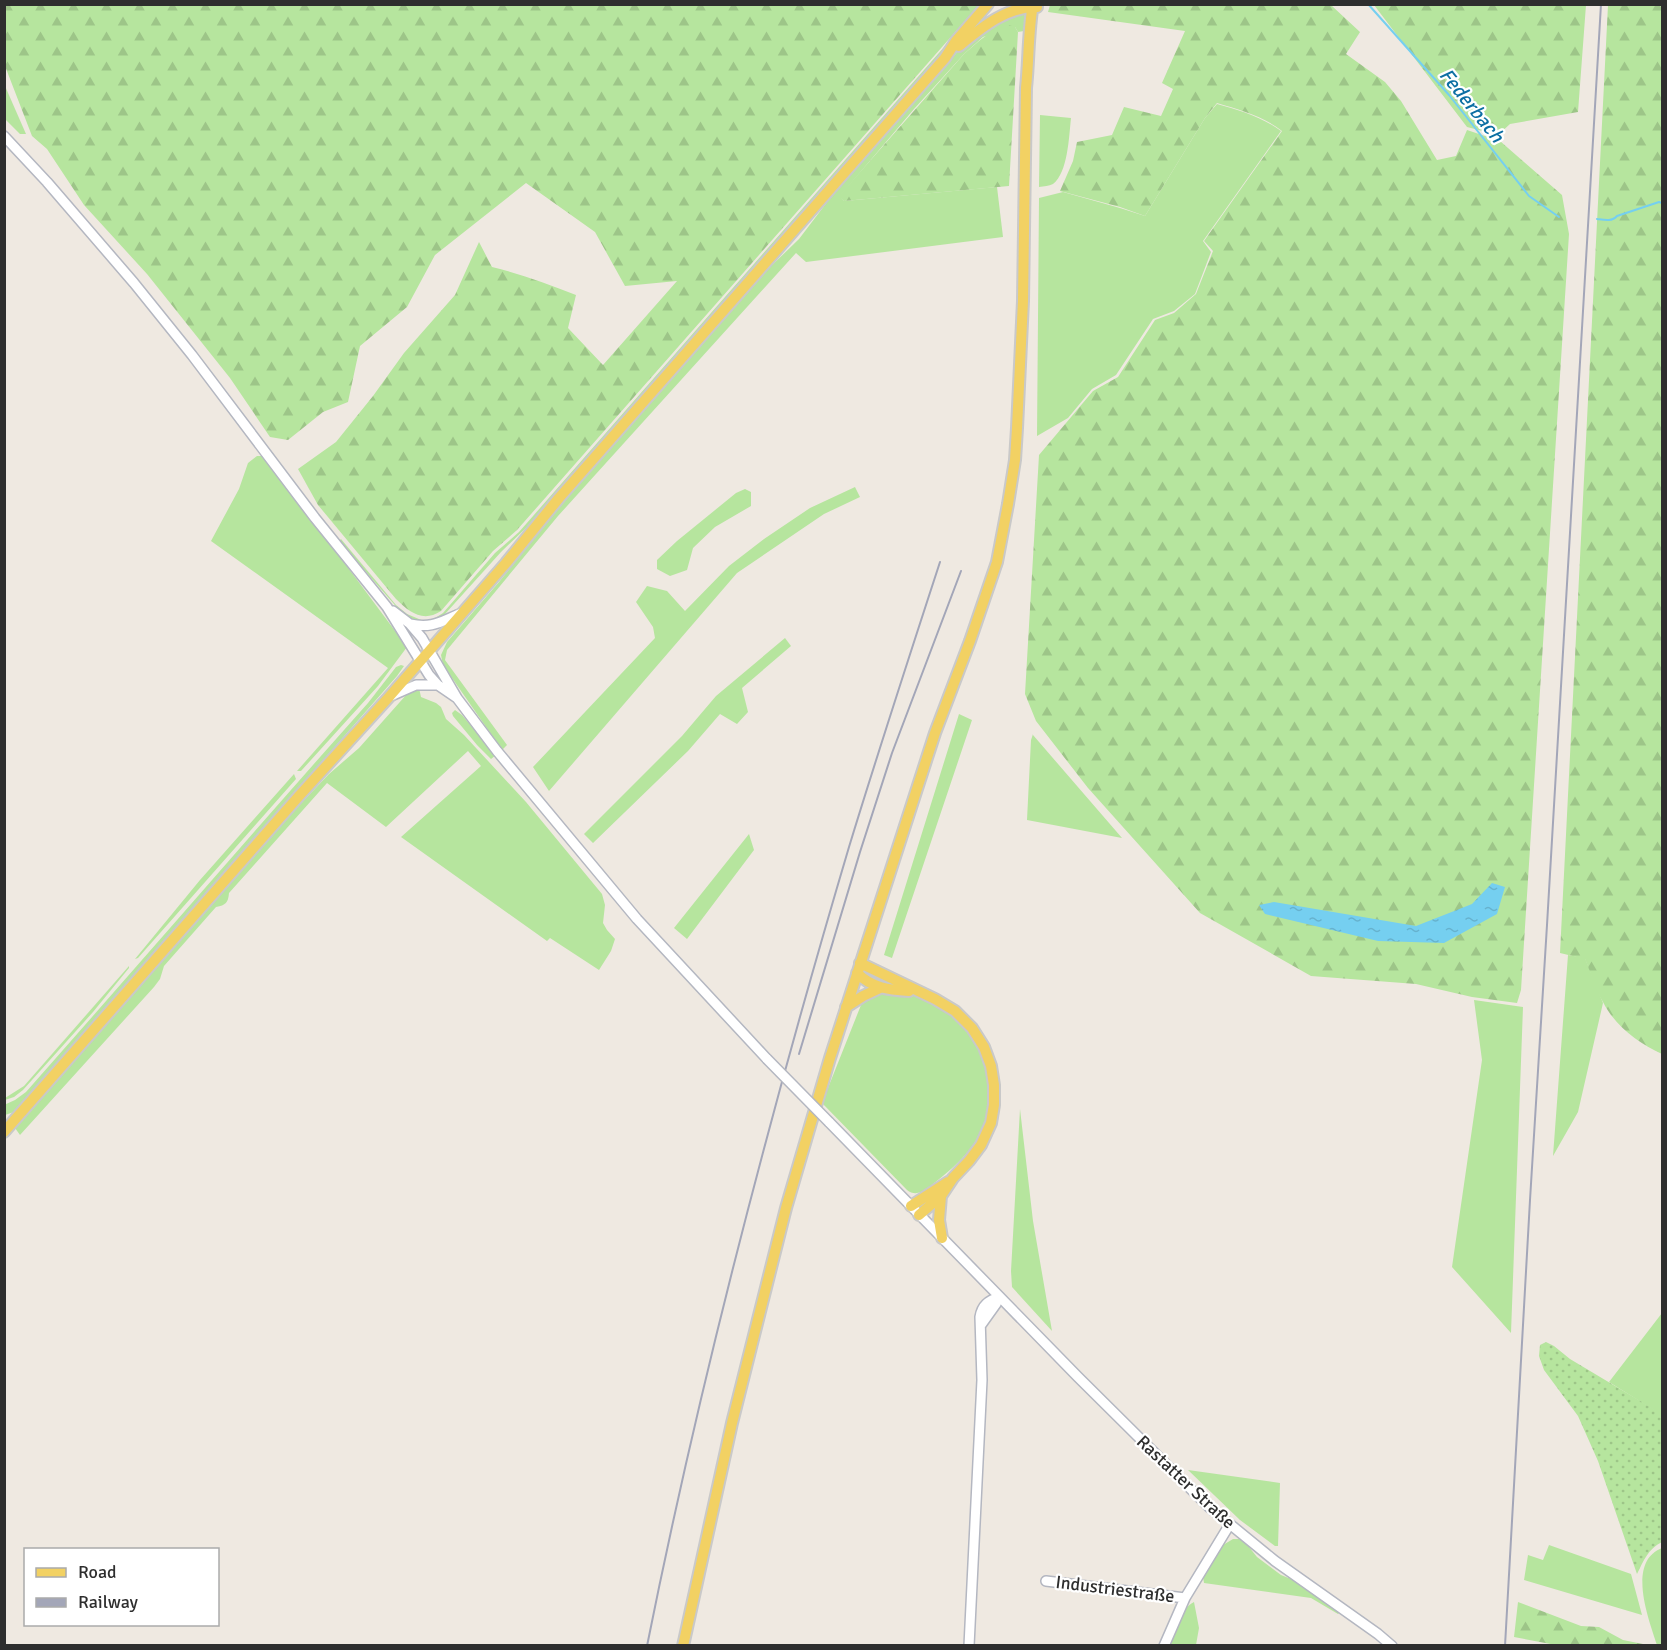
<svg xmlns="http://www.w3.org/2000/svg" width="1667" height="1650" viewBox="0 0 1667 1650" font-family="Signika,sans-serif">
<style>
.grass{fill:#b6e59e}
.forest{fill:url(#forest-firs)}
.garden{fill:url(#garden-dots)}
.water{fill:url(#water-ripples)}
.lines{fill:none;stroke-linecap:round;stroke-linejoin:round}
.stream{stroke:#75cff0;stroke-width:2}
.minor-casing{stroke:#b4b7c1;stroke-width:12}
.major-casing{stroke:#c9c9c9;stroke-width:14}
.minor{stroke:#fff;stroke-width:9}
.major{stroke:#f2d163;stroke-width:10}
.rail{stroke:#a3a6b8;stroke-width:2}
.minor-bridge-casing{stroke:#b4b7c1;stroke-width:12;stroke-linecap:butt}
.minor-bridge{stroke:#fff;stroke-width:9}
.labels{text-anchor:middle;stroke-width:4.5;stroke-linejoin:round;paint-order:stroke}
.street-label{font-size:18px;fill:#2e2e2e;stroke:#fff}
.water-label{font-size:20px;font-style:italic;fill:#0d6fa3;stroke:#fff}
</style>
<defs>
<pattern id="forest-firs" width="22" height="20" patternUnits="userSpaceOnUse" patternTransform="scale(1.5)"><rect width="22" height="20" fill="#b6e59e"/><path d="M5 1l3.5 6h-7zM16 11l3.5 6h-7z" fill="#9dc588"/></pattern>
<pattern id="garden-dots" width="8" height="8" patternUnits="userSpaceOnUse" patternTransform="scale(1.5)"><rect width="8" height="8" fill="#b6e59e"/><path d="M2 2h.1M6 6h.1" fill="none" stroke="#9dc588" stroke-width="1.8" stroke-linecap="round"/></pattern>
<pattern id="water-ripples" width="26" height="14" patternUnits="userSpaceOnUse" patternTransform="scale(1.5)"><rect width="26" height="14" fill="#75cff0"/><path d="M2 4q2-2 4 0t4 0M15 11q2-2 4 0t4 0" fill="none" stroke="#66b2ce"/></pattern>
</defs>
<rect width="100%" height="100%" fill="#efe9e1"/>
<path class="grass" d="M985 5 526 528 501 552 445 614 440 618 431 622 432 620 443 613 495 553 519 532 952 38Z
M1023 13 1025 16 1024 31 1018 32 1015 27 983 37 964 54 914 109 840 196 844 201 997 187 1003 237 806 262 796 253 558 516 447 650 445 660 507 745 502 750 443 665 441 655 447 642 499 582 561 504 766 271 799 239 834 193 949 61 962 47 1004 18Z
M4 86H5L26 134H20L5 119Z
M1217 104C1239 110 1262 117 1281 131L1203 241 1211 252 1195 294 1174 311 1153 319 1116 375 1092 389 1068 418 1037 436 1039 198 1063 192 1120 208 1145 216 1205 118Z
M1040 115 1071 118C1069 136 1068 173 1053 184 1049 186 1044 186 1039 187Z
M257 456H265L407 647 378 686 301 771H297L388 668 211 541 239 489 248 463Z
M855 487 860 497 824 514 737 573 549 791 533 767 655 638 653 627 636 602 647 586 667 591 685 611 729 566 764 539 810 508Z
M745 489 751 492V506L715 527 693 548 687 570 670 576 657 569V560L677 541 736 493Z
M341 539 396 605 407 614 426 622 416 621 400 611 339 541Z
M785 638 791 646 742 688 748 712 737 724 720 714 688 751 593 843 584 834 682 736 716 696Z
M401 665 404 666 397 676 14 1112 5 1115 4 1105 15 1100 26 1092C140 963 253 832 368 703L396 667Z
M419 688 421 697 436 703 441 707 446 719 464 735 526 802 602 894 605 905 603 923 607 930 615 939 611 951 599 970 550 938 547 941 401 837 481 766 468 751 386 827 327 783 229 893C228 903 226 905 216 907L164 966 160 979 154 987 20 1135 15 1128 288 817 329 774 359 748 407 694Z
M455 710 462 715 496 755 491 759 477 745 453 716 452 713Z
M959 714 972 720 892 958 884 955Z
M1033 734V735L1122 838 1027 820 1031 740Z
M294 774 296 779 138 958 135 959 200 880Z
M749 834 754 850 687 939 674 928Z
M1568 955 1585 958 1603 1003 1578 1112 1553 1156Z
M129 966V968L93 1012 23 1090 14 1097 5 1100V1098L24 1086Z
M886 990C895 992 905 992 913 994 919 996 924 1000 930 1002 936 1005 945 1008 950 1013 983 1040 998 1083 984 1124 976 1147 957 1165 938 1180 929 1187 918 1199 907 1190L822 1103 863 1000Z
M1474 1000 1523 1007 1511 1333 1452 1267 1482 1060Z
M1020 1109 1033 1221 1052 1331 1012 1287 1011 1271Z
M1662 1313V1415L1609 1382Z
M1188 1470 1280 1483 1278 1546H1275L1240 1520Z
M1233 1539H1239L1245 1542 1257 1557 1281 1575 1296 1581 1340 1612 1338 1614 1311 1598 1204 1583 1203 1577 1223 1545Z
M1549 1545 1631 1574 1642 1615 1524 1580 1528 1555 1543 1560Z
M1662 1548V1645H1657C1649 1620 1626 1562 1662 1548Z
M1194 1602 1199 1628 1196 1645 1166 1646C1173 1632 1180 1609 1194 1602Z"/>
<path class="forest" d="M5 4H979V5L517 530 493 551 441 611C423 623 409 612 396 599L318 505 298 469 336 442 373 396 404 353 455 295 479 242 492 267C521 274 548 284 576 295L568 328 603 365 677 281 625 286 595 232 526 183 435 255 407 307 360 346 348 402 323 412 288 440 270 437 230 378 147 274 84 205 47 149 32 136 5 66Z
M1050 5H1333L1332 6 1360 32 1346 54 1385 82 1401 101 1437 160 1456 156 1467 130 1500 141 1562 195 1569 234 1521 990 1517 1003 1472 997 1416 984 1311 976 1200 913 1088 788 1036 721 1025 694 1039 455 1093 391 1118 377 1155 320 1174 313 1196 294 1213 251 1204 241 1282 131C1263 116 1240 110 1217 103L1205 118 1145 216 1120 207 1060 191 1073 161 1077 142 1112 135 1124 107 1161 116 1173 89 1162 83 1185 31 1048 12Z
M1374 5H1586L1578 112 1510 124 1498 135 1467 127Z
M1608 5H1662V1054C1638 1043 1615 1026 1603 1002 1595 989 1591 973 1585 959L1560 953Z
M1009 25 1015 27 1018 32 1009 186 844 201 839 196 964 54C978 42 991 29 1009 25Z
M1518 1602 1581 1626 1599 1627 1623 1640 1648 1645H1556L1514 1637Z"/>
<path class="garden" d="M1546 1342 1554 1346 1570 1359 1662 1414V1542C1648 1549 1644 1560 1637 1574L1598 1461 1578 1416 1544 1370 1539 1356 1540 1345Z"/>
<path class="water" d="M1492 883 1505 887 1497 914 1444 943 1378 941 1265 914 1259 905 1274 902 1416 926 1472 904Z"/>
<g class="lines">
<path class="stream" d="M1368 4 1449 95 1529 196 1559 217
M1597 219C1604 220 1612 222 1617 216L1659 202 1662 203"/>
<g class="minor-casing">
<path id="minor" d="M4 136 47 182 134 283 192 355 315 518 387 607 429 675 438 685 457 698
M393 611 410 624 422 638 457 698 497 751 637 919 767 1059
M410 624C433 629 441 621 462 613
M391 696 416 685H438
M829 1122 1078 1377 1209 1507 1275 1561 1378 1634 1392 1646
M981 1325 996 1304 999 1297
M1046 1581 1185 1598
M969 1646 982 1380 980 1317C982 1305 988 1301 999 1297
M1164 1646 1185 1598 1230 1524"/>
</g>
<g class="major-casing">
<path id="major" d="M959 46C981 28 1007 6 1037 7
M860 963 935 999 955 1011 972 1028 984 1047 991 1066 994 1085V1105L991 1123 981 1145 969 1161 953 1178 941 1196 919 1215
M857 973C872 988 889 990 909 991
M846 1007 863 996 880 988
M4 1132 299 796 389 697 506 563 559 498 945 58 956 41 988 4
M941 1196 939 1220 942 1238
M911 1206 948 1182
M683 1646 732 1423 786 1208 830 1058 935 733 970 641 997 562 1008 504 1015 460 1017 428 1023 301 1026 88C1029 60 1028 32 1033 4"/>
</g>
<use href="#minor" class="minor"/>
<use href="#major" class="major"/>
<path class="rail" d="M799 1054 860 852 892 753 961 571
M647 1646C701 1376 771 1110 849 847 878 752 909 657 940 562
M1505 1646 1530 1200 1547 925 1601 4"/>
<g class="minor-bridge-casing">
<path id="minor-bridge" d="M767 1059 829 1122"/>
</g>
<use href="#minor-bridge" class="minor-bridge"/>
</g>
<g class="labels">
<g class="street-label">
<text transform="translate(1186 1482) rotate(43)" y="6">Rastatter Straße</text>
<text transform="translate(1115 1589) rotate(7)" y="6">Industriestraße</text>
</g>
<g class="water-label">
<text transform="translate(1472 105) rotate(51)" y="7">Federbach</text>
</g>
</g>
<rect width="1667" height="1650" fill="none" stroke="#2e2e2e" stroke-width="12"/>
<rect x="24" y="1548" width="195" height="78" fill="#ffffff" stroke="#ababab" stroke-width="1.5"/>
<rect x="36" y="1568" width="30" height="9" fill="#f2d163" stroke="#ababab" stroke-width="1.5"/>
<text x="78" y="1578" font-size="18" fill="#2e2e2e">Road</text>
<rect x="36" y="1598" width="30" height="9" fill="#a3a6b8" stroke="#ababab" stroke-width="1.5"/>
<text x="78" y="1608" font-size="18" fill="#2e2e2e">Railway</text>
</svg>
